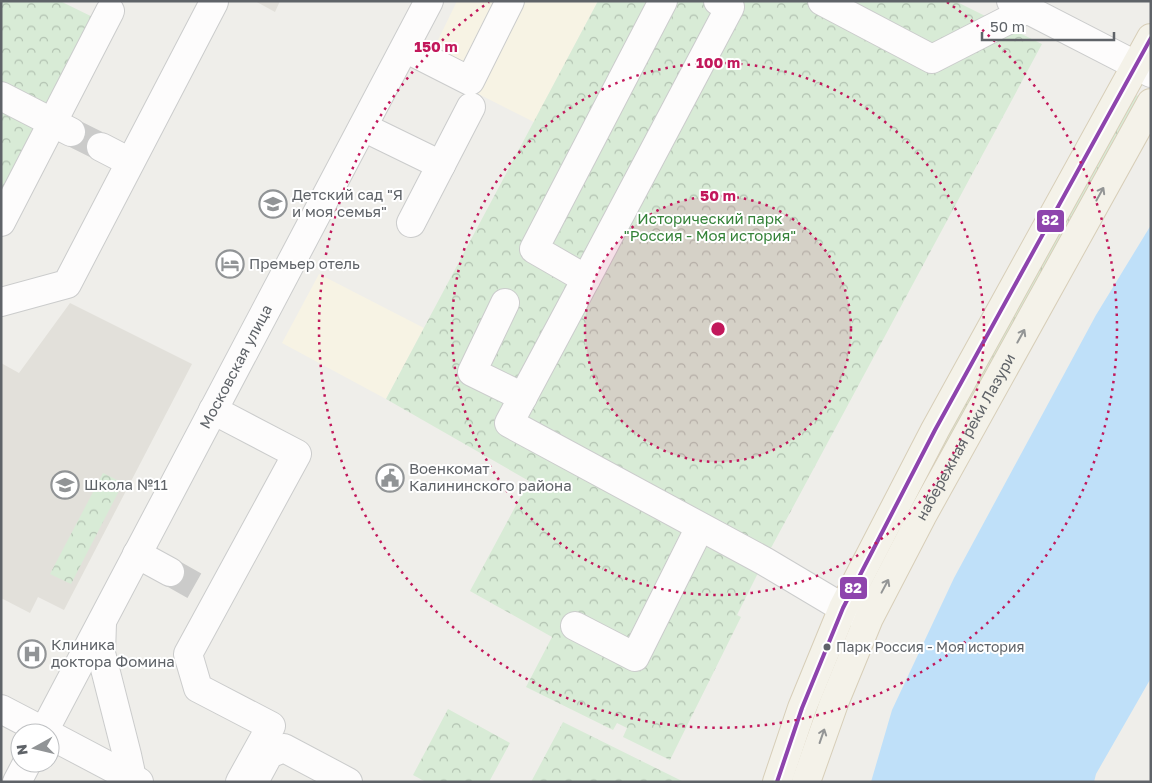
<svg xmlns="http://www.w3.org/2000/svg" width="1152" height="783" viewBox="0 0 1152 783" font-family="'Golos Text',sans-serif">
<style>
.commercial{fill:#f7f3e4}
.education{fill:#e2e0da}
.grass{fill:url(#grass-tufts)}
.park{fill:url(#park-crowns)}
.water{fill:#bfe0f9}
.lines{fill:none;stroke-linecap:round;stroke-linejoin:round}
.minor-tunnel{stroke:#cbcbca;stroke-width:28;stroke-dasharray:28 14;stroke-linecap:butt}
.minor-casing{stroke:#cbcccc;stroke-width:30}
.major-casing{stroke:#d7ceb8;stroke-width:30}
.minor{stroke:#fdfcfc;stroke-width:28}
.major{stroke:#f4f2e9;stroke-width:28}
.bus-1-casing{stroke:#fff;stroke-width:8}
.bus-1{stroke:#8e44ad;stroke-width:4}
.oneway{stroke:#939595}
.ring{fill:none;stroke:#c2185b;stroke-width:2.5;stroke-dasharray:2.5 5}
.bus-dot{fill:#5f6368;stroke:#fff;stroke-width:2}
.labels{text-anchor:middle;stroke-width:4;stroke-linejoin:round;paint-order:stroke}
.bus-label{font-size:14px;fill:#5f6368;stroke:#fff;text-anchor:start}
.poi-label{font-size:15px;fill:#5f6368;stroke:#fff;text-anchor:start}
.park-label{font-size:15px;fill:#348238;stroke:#fff}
.street-label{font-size:15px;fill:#5f6368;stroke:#fff}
.centre{fill:#c2185b;stroke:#fff;stroke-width:2.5}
.ring-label{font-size:15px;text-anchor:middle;font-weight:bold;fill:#c2185b;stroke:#fff;stroke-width:4;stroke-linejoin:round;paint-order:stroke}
.line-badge{stroke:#fff;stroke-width:2}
.badge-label{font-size:14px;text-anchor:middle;font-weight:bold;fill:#fff}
</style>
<defs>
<pattern id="grass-tufts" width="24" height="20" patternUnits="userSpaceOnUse" patternTransform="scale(1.25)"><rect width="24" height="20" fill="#d8ebd6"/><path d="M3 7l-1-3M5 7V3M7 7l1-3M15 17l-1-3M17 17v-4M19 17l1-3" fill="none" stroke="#b2c2b1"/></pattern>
<pattern id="park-crowns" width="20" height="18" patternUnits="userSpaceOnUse" patternTransform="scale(1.25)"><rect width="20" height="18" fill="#d8ebd6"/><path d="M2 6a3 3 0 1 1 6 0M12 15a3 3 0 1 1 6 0" fill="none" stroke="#b2c2b1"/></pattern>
</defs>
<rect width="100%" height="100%" fill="#efeeea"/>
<path class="commercial" d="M457 1H598L534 122 425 67Z
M319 274 424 328 386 399 282 343Z"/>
<path class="education" d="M255 1H280L275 12Z
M70 303 192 364 64 610 38 597 30 613 1 598V363L19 373Z"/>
<path class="grass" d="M1135 95 1139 96 1142 100 862 610 858 600 1012 314Z"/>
<path class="park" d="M1 1H60L107 24 1 226Z
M598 1H955L1042 44 764 561 737 615 741 617 670 760 623 737 627 728 617 723 613 730 526 687 552 637 470 591 529 481 386 399Z
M103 473 123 483 71 584 50 574Z
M448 709 510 743 489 782H426L413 775Z
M563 722 684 782H531Z"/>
<path class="water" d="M1151 225V678L1096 774 1094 782H871L892 710 954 578 1096 315Z"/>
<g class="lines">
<path class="minor-tunnel" d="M71 132 101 147
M170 572 200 589"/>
<g class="minor-casing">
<g id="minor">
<path d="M663 1 534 249 586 279 509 423 764 561 843 608 844 606 865 616"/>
<path d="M822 1 932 59 1012 18 1025 9"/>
<path d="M1011 1 1151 73"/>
<path d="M405 48 470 81 510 1"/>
<path d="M1 96 71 132"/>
<path d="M363 127 441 165"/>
<path d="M101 147 130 162"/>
<path d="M1 222 110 11"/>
<path d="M411 223 471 107"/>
<path d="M586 279 730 7 718 1"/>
<path d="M1 302 67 284 214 2 213 1"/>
<path d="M505 303 472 372 523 397"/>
<path d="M213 410 297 454 188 654 198 688 271 726 240 782"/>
<path d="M137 554 170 572"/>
<path d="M102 623 101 653 127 755 132 778"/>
<path d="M575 626 635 657 700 527"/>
<path d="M1 709 47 733"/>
<path id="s1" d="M43 733 429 1"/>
<path d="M50 735 139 782"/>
<path d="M256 778 269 754 284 748 348 782"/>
<path d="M17 782 27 763"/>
</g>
</g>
<g class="major-casing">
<g id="major">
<path d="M777 782 802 708 843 608 935 430 1151 38"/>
<path id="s2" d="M806 782 834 703 869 618 922 516 1151 103"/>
</g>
</g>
<use href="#minor" class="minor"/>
<use href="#major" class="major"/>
<g class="bus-1-casing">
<path id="bus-1" d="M777 782 802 708 843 608 935 430 1151 38"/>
</g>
<use href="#bus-1" class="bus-1"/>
</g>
<defs><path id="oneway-shaft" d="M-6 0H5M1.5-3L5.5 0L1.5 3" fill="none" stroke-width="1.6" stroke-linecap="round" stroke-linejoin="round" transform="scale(1.25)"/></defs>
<g class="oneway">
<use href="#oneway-shaft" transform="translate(1100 194) rotate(-61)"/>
<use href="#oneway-shaft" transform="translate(1021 336) rotate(-61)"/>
<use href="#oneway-shaft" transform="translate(885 586) rotate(-62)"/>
<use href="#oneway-shaft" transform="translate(822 736) rotate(-71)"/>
</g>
<circle cx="718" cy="329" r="133" fill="#c2185b" fill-opacity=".12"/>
<g class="ring">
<circle cx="718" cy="329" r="133"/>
<circle cx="718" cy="329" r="266"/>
<path d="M947 2A399 399 0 1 1 489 2"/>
</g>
<defs>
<g id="school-ring" transform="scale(1.4375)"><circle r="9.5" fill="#fff" stroke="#919496" stroke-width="1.5"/><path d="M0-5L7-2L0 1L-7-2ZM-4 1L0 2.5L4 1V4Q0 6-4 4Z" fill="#919496"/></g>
<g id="hotel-ring" transform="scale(1.4375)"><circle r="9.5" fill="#fff" stroke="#919496" stroke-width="1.5"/><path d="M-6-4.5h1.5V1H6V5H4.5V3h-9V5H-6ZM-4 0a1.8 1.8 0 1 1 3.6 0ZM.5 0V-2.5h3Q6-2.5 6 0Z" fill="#919496"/></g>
<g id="civic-ring" transform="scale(1.4375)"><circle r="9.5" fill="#fff" stroke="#919496" stroke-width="1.5"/><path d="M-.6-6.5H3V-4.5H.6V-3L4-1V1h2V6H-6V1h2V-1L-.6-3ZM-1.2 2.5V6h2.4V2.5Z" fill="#919496"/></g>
<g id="hospital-ring" transform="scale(1.4375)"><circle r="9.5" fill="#fff" stroke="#919496" stroke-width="1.5"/><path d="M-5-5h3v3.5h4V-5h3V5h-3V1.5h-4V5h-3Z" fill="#919496"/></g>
</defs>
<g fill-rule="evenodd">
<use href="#school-ring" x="273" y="204"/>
<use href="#hotel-ring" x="230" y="264"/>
<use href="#civic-ring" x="390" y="478"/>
<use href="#school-ring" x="65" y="485"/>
<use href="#hospital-ring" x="32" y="654"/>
</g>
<circle class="bus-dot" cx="827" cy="647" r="4.5"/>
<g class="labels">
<g class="bus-label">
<text x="836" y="652">Парк Россия - Моя история</text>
</g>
<g class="poi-label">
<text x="292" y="200">Детский сад "Я<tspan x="292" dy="17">и моя семья"</tspan></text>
<text x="249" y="269">Премьер отель</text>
<text x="409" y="474">Военкомат<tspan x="409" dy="17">Калининского района</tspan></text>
<text x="84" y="490">Школа №11</text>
<text x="51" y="650">Клиника<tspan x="51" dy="17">доктора Фомина</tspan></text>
</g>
<g class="park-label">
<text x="710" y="224">Исторический парк<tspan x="710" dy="17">"Россия - Моя история"</tspan></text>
</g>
<g class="street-label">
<text dy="5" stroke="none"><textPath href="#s1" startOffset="414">Московская улица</textPath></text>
<text dy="5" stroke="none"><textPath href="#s2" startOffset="381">набережная реки Лазури</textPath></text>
</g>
</g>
<circle cx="718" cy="329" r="8" class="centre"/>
<g class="ring-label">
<text x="436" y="52">150 m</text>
<text x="718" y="68">100 m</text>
<text x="718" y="201">50 m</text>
</g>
<g class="line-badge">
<rect x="1036" y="209" width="29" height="24" rx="5" fill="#8e44ad"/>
<rect x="839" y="576" width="29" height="24" rx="5" fill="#8e44ad"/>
</g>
<g class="badge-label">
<text x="1050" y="225">82</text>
<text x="853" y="593">82</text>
</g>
<rect width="1152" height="783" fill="none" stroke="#5f6368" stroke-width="5"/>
<g transform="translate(35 748) rotate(262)"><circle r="24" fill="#ffffff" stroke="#bfc1c3"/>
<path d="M0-4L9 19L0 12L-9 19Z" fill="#919496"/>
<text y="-8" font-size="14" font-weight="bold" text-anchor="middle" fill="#5f6368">N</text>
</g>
<path d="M982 32v8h132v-8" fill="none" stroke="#5f6368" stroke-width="2.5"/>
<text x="990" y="32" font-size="15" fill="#5f6368" stroke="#ffffff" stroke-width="4" paint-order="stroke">50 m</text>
</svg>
